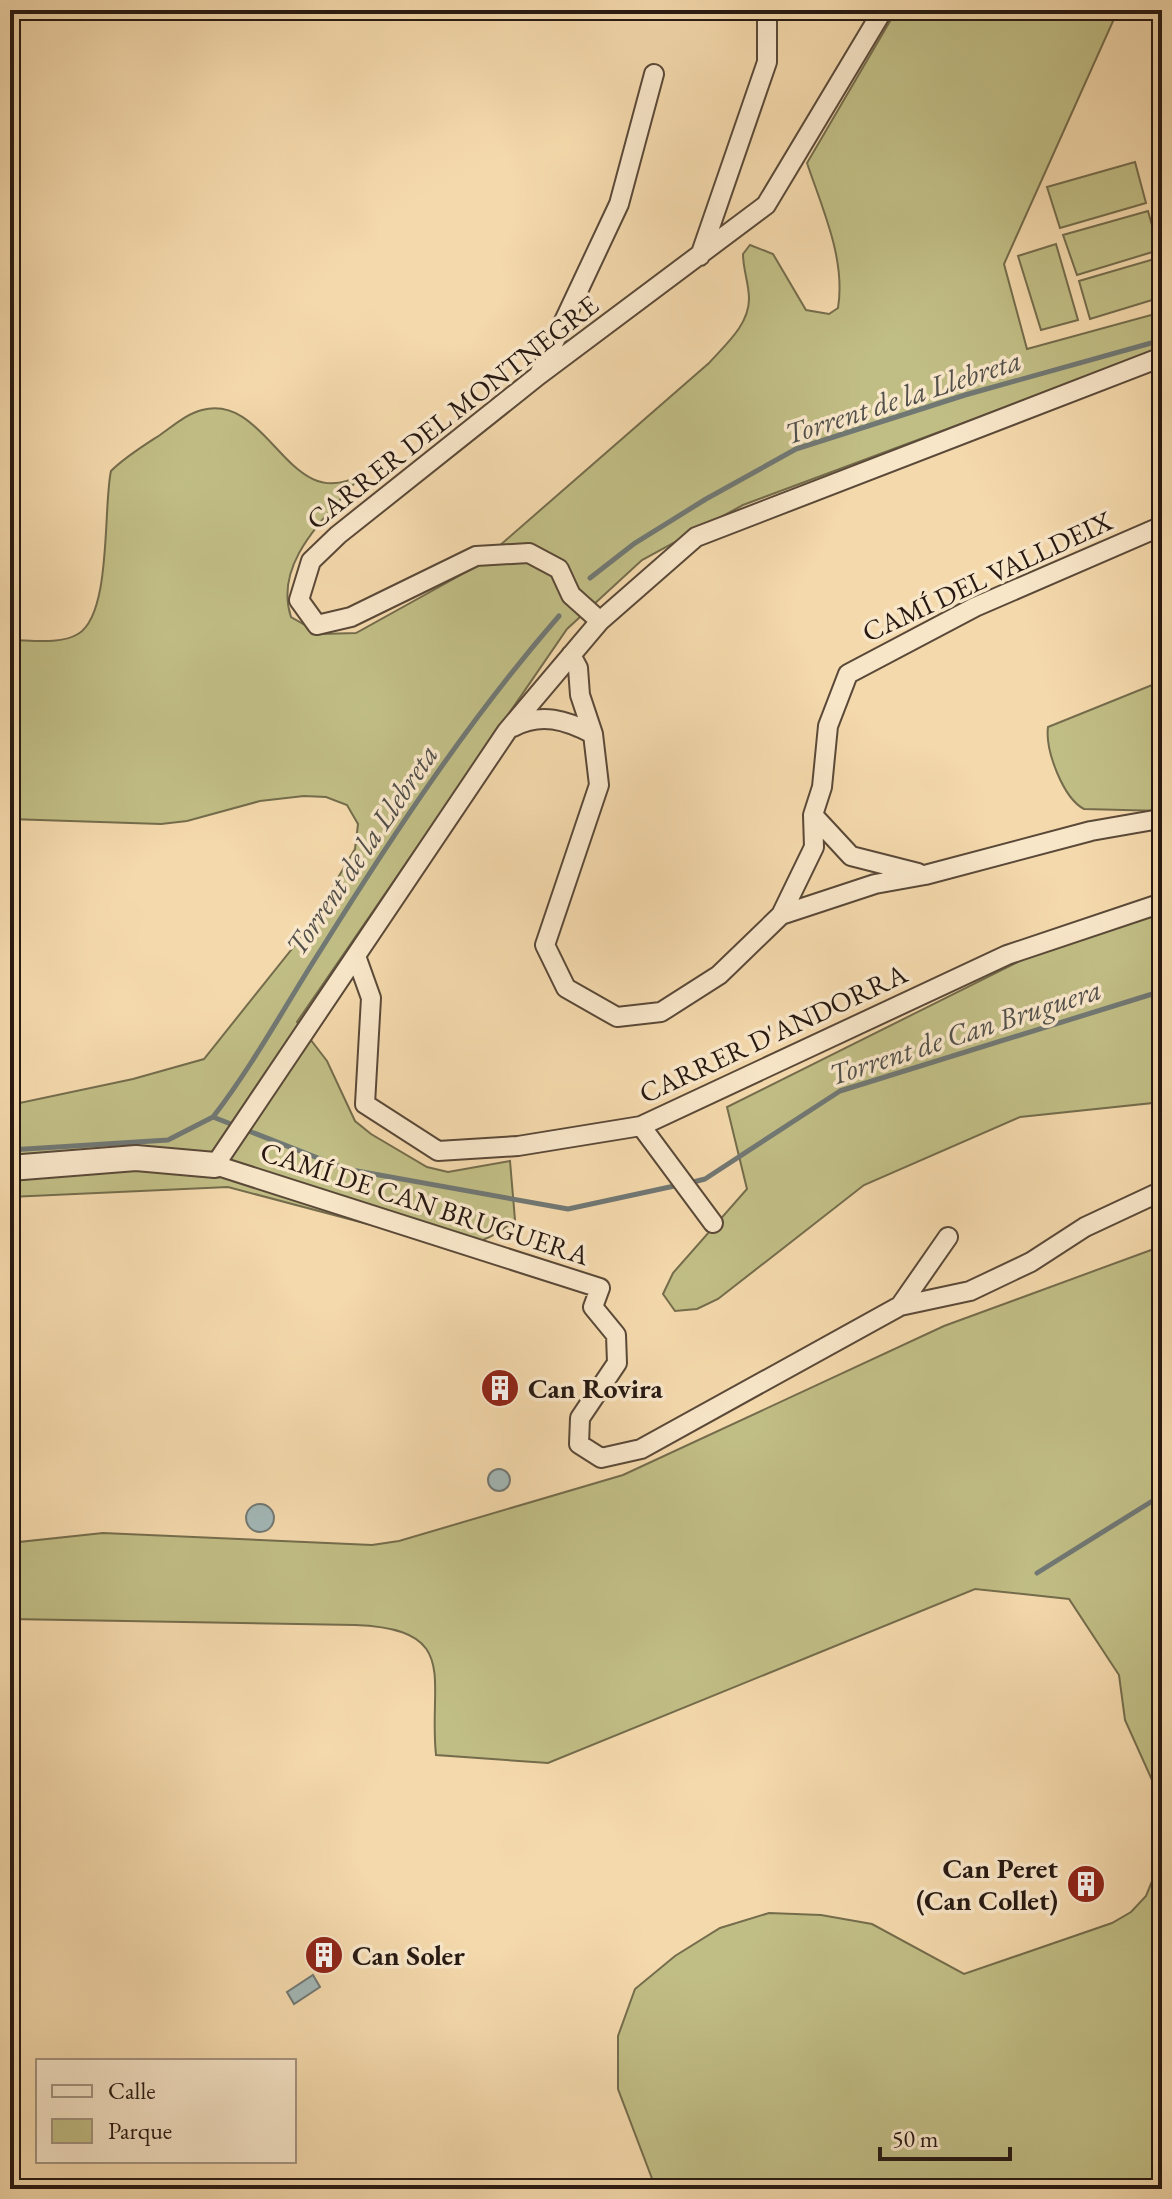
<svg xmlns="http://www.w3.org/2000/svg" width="1172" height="2199" viewBox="0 0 1172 2199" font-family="'EB Garamond',serif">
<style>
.green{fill:#c1be85;stroke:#746c4c;stroke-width:2}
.water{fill:#a2b7b6;stroke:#717874;stroke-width:2}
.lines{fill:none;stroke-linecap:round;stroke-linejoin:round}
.stream{stroke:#717874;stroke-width:5}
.minor-casing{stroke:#5a4938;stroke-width:22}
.tertiary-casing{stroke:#5a4938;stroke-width:28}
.minor{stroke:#f8e6c9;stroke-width:18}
.tertiary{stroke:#f8e6c9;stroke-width:24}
.labels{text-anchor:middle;stroke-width:7;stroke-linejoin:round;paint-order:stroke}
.street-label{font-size:28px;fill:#271912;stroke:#f8e6c9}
.poi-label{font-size:28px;font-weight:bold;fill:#271912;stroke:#f8e6c9;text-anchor:start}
.water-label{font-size:30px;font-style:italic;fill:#52504b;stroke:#f8e6c9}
</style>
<rect width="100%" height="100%" fill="#f4d9ac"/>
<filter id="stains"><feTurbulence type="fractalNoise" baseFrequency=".0025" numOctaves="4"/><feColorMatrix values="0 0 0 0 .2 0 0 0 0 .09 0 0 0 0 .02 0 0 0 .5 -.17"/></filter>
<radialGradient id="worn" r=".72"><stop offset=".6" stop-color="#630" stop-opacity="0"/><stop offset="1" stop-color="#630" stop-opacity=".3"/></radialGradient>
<path class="green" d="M905 10H1118L1004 264 1027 349 1162 312V349L743 505 642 560 567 629 297 1022 327 1061 355 1121 371 1134 427 1167 448 1172 510 1161 515 1220C493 1238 476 1246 447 1245L228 1187 10 1197V1105L133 1079 204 1059 307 930 355 849 358 824 347 805 326 797 304 796 260 801 187 821 161 824 10 819V640C30 640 60 645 78 634 112 614 103 506 111 471 125 457 143 446 160 435 173 426 186 414 202 410 270 392 289 520 363 473 332 513 272 559 291 617L321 634 356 633 475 567 709 363C725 345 749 325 749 299 749 283 743 270 743 254L750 245 773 254 806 310 829 314 838 308C846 259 822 208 807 163L893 16Z
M1135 162 1146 203 1060 228 1047 187Z
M1148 211 1159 250 1077 275 1063 235Z
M1056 244 1078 320 1041 330 1018 256Z
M1161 257 1162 297 1090 319 1079 281Z
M1162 681V811L1084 809C1063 798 1045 750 1048 727Z
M1162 907V1102L1020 1117 864 1185 718 1299 697 1309 675 1311 663 1294 673 1273 747 1189 727 1107 1058 942Z
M1162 1246V2189H656L618 2089V2036L635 1989 675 1956 720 1928 769 1913 821 1915 872 1924 964 1974 1112 1923 1131 1912 1146 1896 1155 1874 1162 1827 1161 1800 1125 1720 1119 1675 1069 1599 975 1589 548 1763 436 1755C428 1679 462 1629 355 1625L10 1619V1543L103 1533 372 1545 399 1541 623 1475 944 1326Z"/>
<path class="water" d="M488 1480a11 11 0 1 1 22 0a11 11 0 1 1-22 0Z
M246 1518a14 14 0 1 1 28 0a14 14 0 1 1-28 0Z
M313 1975 320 1987 294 2004 287 1992Z"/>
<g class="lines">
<path class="stream" d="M590 578 635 543 706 499 796 449 965 395 1162 340
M213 1117C254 1064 286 1004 322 948 394 833 470 718 559 616
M10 1150 168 1140 213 1117 346 1169 568 1209 679 1185
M689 1183 705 1179 840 1091 1162 991
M1037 1573 1162 1495"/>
<g class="minor-casing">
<path id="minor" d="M700 256 767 62V10
M1162 357 696 537 600 621 507 731 215 1165 600 1288 593 1307 616 1335 617 1363 580 1418 579 1444 601 1458 641 1449 900 1306 970 1291 1031 1262 1085 1227 1162 1191
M540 372 619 204 654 74
M600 621 571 595 559 569 529 553 476 556 351 617 317 625 299 600 311 561 338 535 539 375 766 205 883 10
M571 655 578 668 580 695 593 734 599 785 545 945 566 988 617 1017 661 1012 719 975 781 915 814 847 813 815 822 787 828 726 848 674 975 607 1162 526
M513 727C541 712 566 720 593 734
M813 815 851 856 918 873
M781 915 875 884 925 875 1091 831 1154 820 1162 826
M356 956 371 998 365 1104 438 1151 518 1146 641 1126 1007 955 1162 903
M641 1126 713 1223
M900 1306 948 1237"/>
</g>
<g class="tertiary-casing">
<path id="tertiary" d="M10 1168 136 1158 215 1165"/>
</g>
<use href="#minor" class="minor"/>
<use href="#tertiary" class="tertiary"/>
</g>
<defs>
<g id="building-disc" transform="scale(2)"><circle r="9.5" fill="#8f2418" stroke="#f8e6c9"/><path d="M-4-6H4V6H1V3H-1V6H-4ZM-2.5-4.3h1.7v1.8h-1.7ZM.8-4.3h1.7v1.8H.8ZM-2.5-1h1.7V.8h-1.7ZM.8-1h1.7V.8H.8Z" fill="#fff"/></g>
</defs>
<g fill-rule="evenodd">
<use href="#building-disc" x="500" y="1388"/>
<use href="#building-disc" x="1086" y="1884"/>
<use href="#building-disc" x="324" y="1955"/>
</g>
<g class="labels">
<g class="street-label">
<text transform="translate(452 412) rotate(-38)" y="10">CARRER DEL MONTNEGRE</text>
<text transform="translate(987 576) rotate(-25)" y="10">CAMÍ DEL VALLDEIX</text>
<text transform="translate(773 1033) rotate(-25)" y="10">CARRER D'ANDORRA</text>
<text transform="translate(425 1203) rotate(18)" y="10">CAMÍ DE CAN BRUGUERA</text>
</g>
<g class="poi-label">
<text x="528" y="1398">Can Rovira</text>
<text x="1058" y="1878" text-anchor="end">Can Peret<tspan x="1058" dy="32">(Can Collet)</tspan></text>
<text x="352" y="1965">Can Soler</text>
</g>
<g class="water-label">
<text transform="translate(903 397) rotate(-18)" y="10">Torrent de la Llebreta</text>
<text transform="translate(362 850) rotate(-56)" y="10">Torrent de la Llebreta</text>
<text transform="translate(965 1032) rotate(-18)" y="10">Torrent de Can Bruguera</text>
</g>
</g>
<rect width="1172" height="2199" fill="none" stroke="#f4d9ac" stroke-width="40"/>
<rect x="12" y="12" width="1148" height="2175" fill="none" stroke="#271912" stroke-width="4"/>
<rect x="20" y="20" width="1132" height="2159" fill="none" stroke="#271912" stroke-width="2"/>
<rect x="36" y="2059" width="260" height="104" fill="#f8e6c9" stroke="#a49480" stroke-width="2"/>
<rect x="52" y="2085" width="40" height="12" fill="#f8e6c9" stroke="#a49480" stroke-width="2"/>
<text x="108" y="2099" font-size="24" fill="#271912">Calle</text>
<rect x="52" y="2119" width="40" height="24" fill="#c1be85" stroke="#a49480" stroke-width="2"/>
<text x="108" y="2139" font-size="24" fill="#271912">Parque</text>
<path d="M880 2147v12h130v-12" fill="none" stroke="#271912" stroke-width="4"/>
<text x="892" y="2147" font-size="24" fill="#271912" stroke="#f8e6c9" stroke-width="6" paint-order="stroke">50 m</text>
<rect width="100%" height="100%" filter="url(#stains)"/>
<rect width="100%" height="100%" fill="url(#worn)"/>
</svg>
